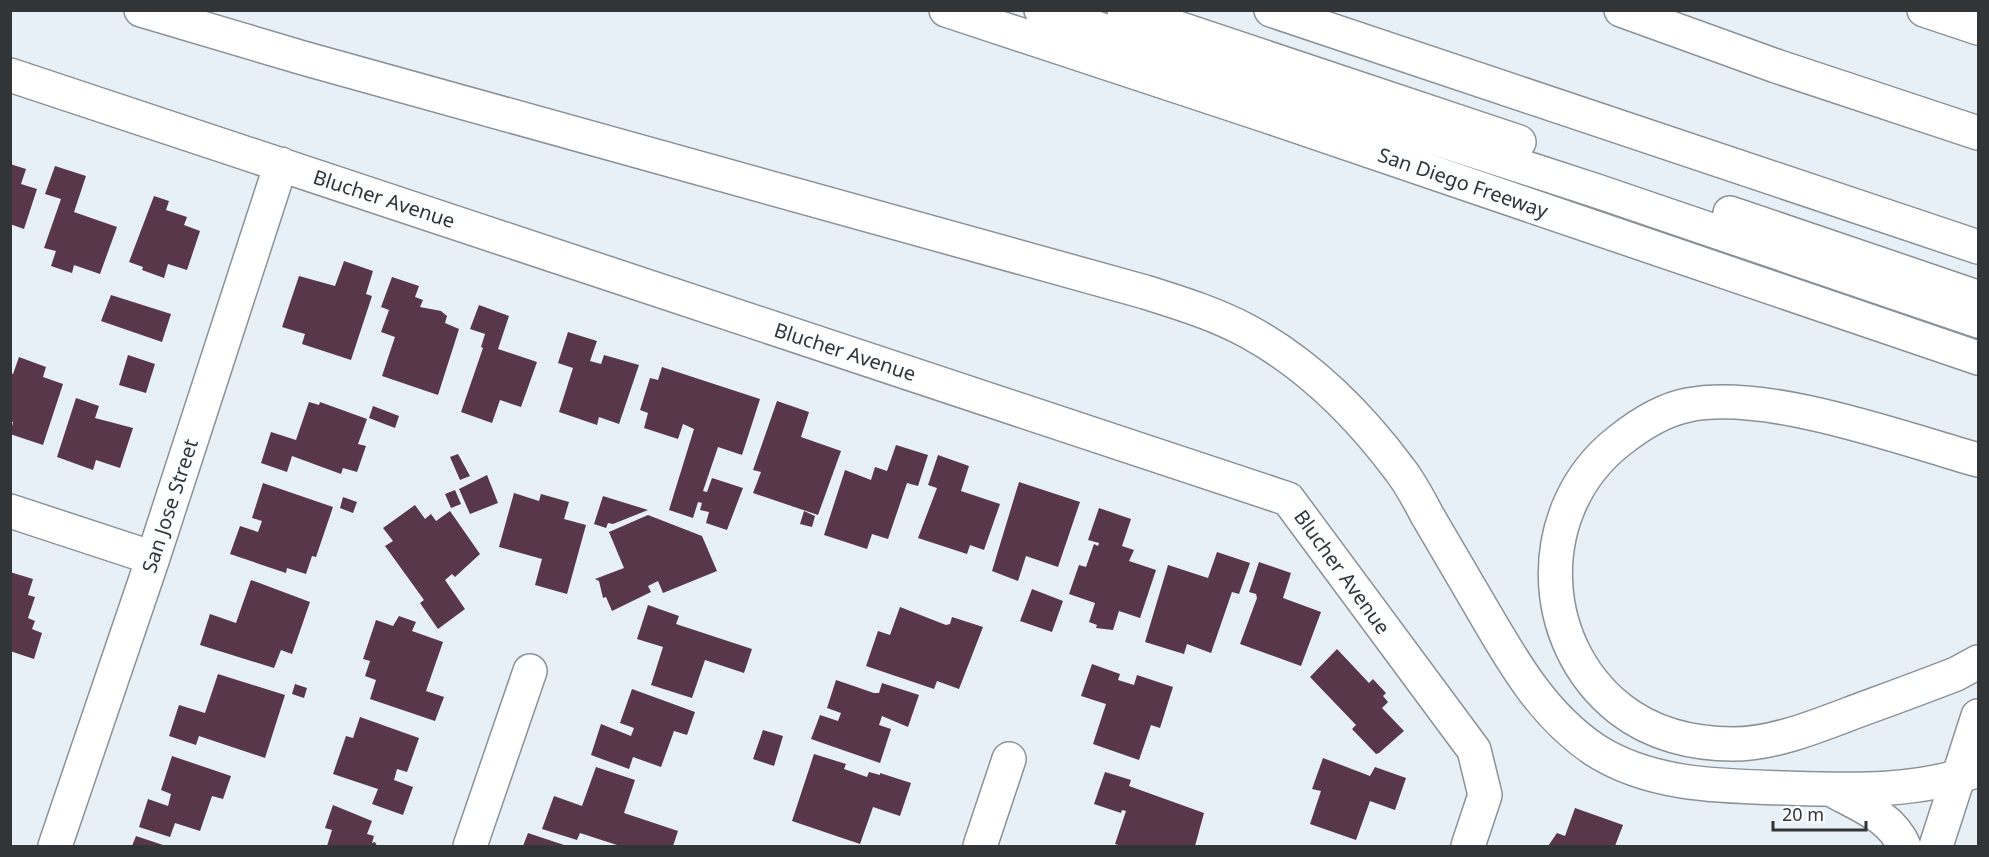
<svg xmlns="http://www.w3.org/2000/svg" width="1989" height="857" viewBox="0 0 1989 857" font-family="'Noto Sans',sans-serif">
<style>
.building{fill:#58374b}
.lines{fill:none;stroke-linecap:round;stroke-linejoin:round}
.minor-casing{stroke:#8a9298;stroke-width:36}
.primary-casing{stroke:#8a9298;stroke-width:36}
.motorway-casing{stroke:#8a9298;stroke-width:36}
.minor{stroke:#fff;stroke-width:33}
.primary{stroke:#fff;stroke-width:33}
.motorway{stroke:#fff;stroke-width:33}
.labels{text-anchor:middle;stroke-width:6;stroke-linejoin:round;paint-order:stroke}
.street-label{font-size:20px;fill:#323538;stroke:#fbfdfe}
</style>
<rect width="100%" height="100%" fill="#e8f0f7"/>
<path class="building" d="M10 164 26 169 21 184 37 189 24 229 10 224Z
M55 166 86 176 74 212 117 227 100 274 74 265 72 273 51 266 56 251 44 248 61 199 45 194Z
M154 196 169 201 166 210 187 217 184 225 200 231 187 270 168 264 164 278 142 270 143 267 129 262Z
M344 261 373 271 366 294 372 296 351 360 302 344 305 334 282 327 299 276 335 286Z
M392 277 419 286 415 297 423 300 420 307 441 311 447 316 445 323 459 329 438 395 382 376 395 337 381 332 389 310 381 307Z
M111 295 171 314 162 342 101 321Z
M479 305 509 316 498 349 537 362 521 407 500 400 492 423 461 412 483 348 481 347 485 334 470 329Z
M568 332 597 341 590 361 601 364 604 355 639 365 619 424 599 417 597 425 559 412 573 368 558 363Z
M128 355 155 364 146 393 119 385Z
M19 357 46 367 43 377 63 384 43 445 10 434 13 422 10 421V373L13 374Z
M662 367 760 399 742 455 718 447 703 491 707 492 712 478 743 488 727 530 706 523 709 512 700 510 702 503 698 502 693 518 669 510 694 429 683 424 678 439 644 428 648 413 640 410 650 378 658 380Z
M76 398 99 406 95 418 133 428 120 468 96 460 93 470 57 457Z
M777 401 809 412 801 437 841 451 818 515 753 493 761 472 753 470Z
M309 402 319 405 320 402 367 419 358 444 366 446 357 472 343 468 341 474 292 456 287 472 261 463 271 432 296 440Z
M373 406 399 416 395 428 369 418Z
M896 445 928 455 918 486 907 483 888 539 872 534 867 549 824 535 845 470 871 480 875 467 887 471Z
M458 454 470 476 460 480 450 457Z
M938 455 969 466 961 491 1000 504 984 550 970 545 967 554 918 538 937 488 928 485Z
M487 475 498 503 470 514 459 489Z
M1019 482 1080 502 1058 567 1026 556 1018 581 992 571Z
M263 483 333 507 316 557 312 556 306 574 287 568 286 573 230 554 240 526 258 532 262 521 252 518Z
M455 490 461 504 451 508 445 494Z
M514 493 539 501 541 494 569 502 564 519 586 525 567 594 535 585 542 559 499 547Z
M603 496 606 497 648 510 613 524 608 523 606 528 594 524Z
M343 497 357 502 353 513 340 508Z
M415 505 425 519 431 514 436 521 450 511 480 554 455 577 452 574 445 580 465 609 438 629 420 603 424 600 385 546 393 541 383 528Z
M1099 508 1131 519 1122 546 1134 550 1129 561 1156 570 1140 618 1119 611 1113 630 1096 628 1097 625 1089 622 1095 603 1069 594 1079 565 1086 567 1094 544 1098 546 1099 543 1088 540Z
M804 511 815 516 812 527 800 524Z
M648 515 702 536 717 571 663 593 658 581 648 586 651 592 612 611 606 597 603 598 599 581 595 579 624 568 609 532Z
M1217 552 1250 563 1239 594 1232 592 1211 653 1187 644 1184 654 1145 642 1168 565 1208 578Z
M1259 562 1291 573 1283 598 1321 612 1301 666 1240 644 1257 598 1256 594 1249 592Z
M10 572 33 579 28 595 35 597 28 618 35 621 32 629 42 633 34 659 10 651Z
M251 580 310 602 292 654 281 650 274 668 200 645 210 614 236 623Z
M1032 589 1063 601 1052 632 1020 621Z
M648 605 679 616 676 624 752 649 744 673 705 660 692 698 651 685 663 647 637 639Z
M900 607 946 625 950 624 952 617 983 627 959 689 937 681 934 689 866 666 878 631 890 635Z
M399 616 416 622 412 631 443 642 426 691 444 697 435 721 370 699 376 680 365 676 370 661 363 659 376 620 393 626Z
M1337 649 1369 683 1373 679 1386 693 1383 696 1388 702 1382 708 1404 731 1379 753 1376 754 1352 729 1356 725 1310 677Z
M1092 664 1120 674 1118 680 1134 685 1137 675 1173 687 1160 728 1151 725 1139 760 1093 744 1106 704 1081 696Z
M218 674 285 695 265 758 199 736 196 745 169 736 179 705 205 713Z
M836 680 874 693H879L882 683 919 695 908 727 882 716 879 725 891 729 880 763 811 739 820 715 838 721 841 713 827 708Z
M295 684 307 688 304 698 292 694Z
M632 689 695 712 687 735 674 731 661 767 633 757 629 769 591 755 601 724 631 736 634 728 620 723Z
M360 717 419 738 407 772 397 769 394 780 413 787 403 815 372 804 378 789 333 774 346 736 353 738Z
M763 730 783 736 774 766 753 759Z
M814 754 846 764 844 769 867 777 869 772 880 775V773L911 783 900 816 873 807 860 844 792 821Z
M172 756 231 776 223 799 212 796 200 831 175 823 170 837 139 827 148 799 168 806 171 794 161 790Z
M1323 758 1370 776 1375 767 1406 778 1395 810 1370 801 1356 840 1310 824 1321 791 1312 789Z
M596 767 635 780 624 813 678 831 673 846H620L580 833 577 840 542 829 554 796 582 806Z
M1105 772 1131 780 1129 786 1204 813 1195 846H1122L1115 844 1126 811 1122 810 1121 813 1094 804Z
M333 805 372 821 367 834 374 836 372 843 375 842 377 846H327L332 830 325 828Z
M1575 808 1623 825 1615 846H1548L1557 833 1565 836Z
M528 833 567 846H523Z
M136 836 166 846H132Z"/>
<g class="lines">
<g class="minor-casing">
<path id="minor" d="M10 75 1288 499 1474 750 1485 795 1468 846
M10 511 153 558
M55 846 153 558 281 164
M470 846 530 671
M980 846 1009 759"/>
</g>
<g class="primary-casing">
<path id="primary" d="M1936 846 1978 716"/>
</g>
<g class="motorway-casing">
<path id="motorway" d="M141 10 303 58 1145 292C1180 303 1216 314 1249 332 1309 365 1359 415 1400 470 1411 484 1419 500 1427 515 1444 544 1461 573 1478 602 1510 657 1541 714 1595 750 1651 786 1721 786 1785 788 1849 790 1918 793 1978 770
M946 10 1270 117 1978 358
M1041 10 1597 191 1978 321
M1124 10 1519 142
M1271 10 1978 247
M1621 10 1776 66 1978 133
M1924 10 1978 28
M1730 213 1977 297
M1978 460C1901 438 1766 389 1688 405 1662 410 1639 425 1619 441 1533 508 1535 642 1620 709 1652 734 1693 744 1733 744 1772 744 1812 728 1849 714 1884 701 1920 688 1956 674L1978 662
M1832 790C1859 805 1891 816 1904 846"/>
</g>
<use href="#minor" class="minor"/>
<use href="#primary" class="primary"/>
<use href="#motorway" class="motorway"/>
</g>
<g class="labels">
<g class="street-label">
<text transform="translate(1463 183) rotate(19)" y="7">San Diego Freeway</text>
<text transform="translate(384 199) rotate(18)" y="7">Blucher Avenue</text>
<text transform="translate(845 352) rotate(18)" y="7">Blucher Avenue</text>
<text transform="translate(170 506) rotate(-72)" y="7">San Jose Street</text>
<text transform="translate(1342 572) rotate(54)" y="7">Blucher Avenue</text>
</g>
</g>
<rect width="1989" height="857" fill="none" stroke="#323538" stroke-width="24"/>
<path d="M1773 821v9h93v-9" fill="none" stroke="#323538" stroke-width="3"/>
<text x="1782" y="821" font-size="18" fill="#323538" stroke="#fbfdfe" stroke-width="4.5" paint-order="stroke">20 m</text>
</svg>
